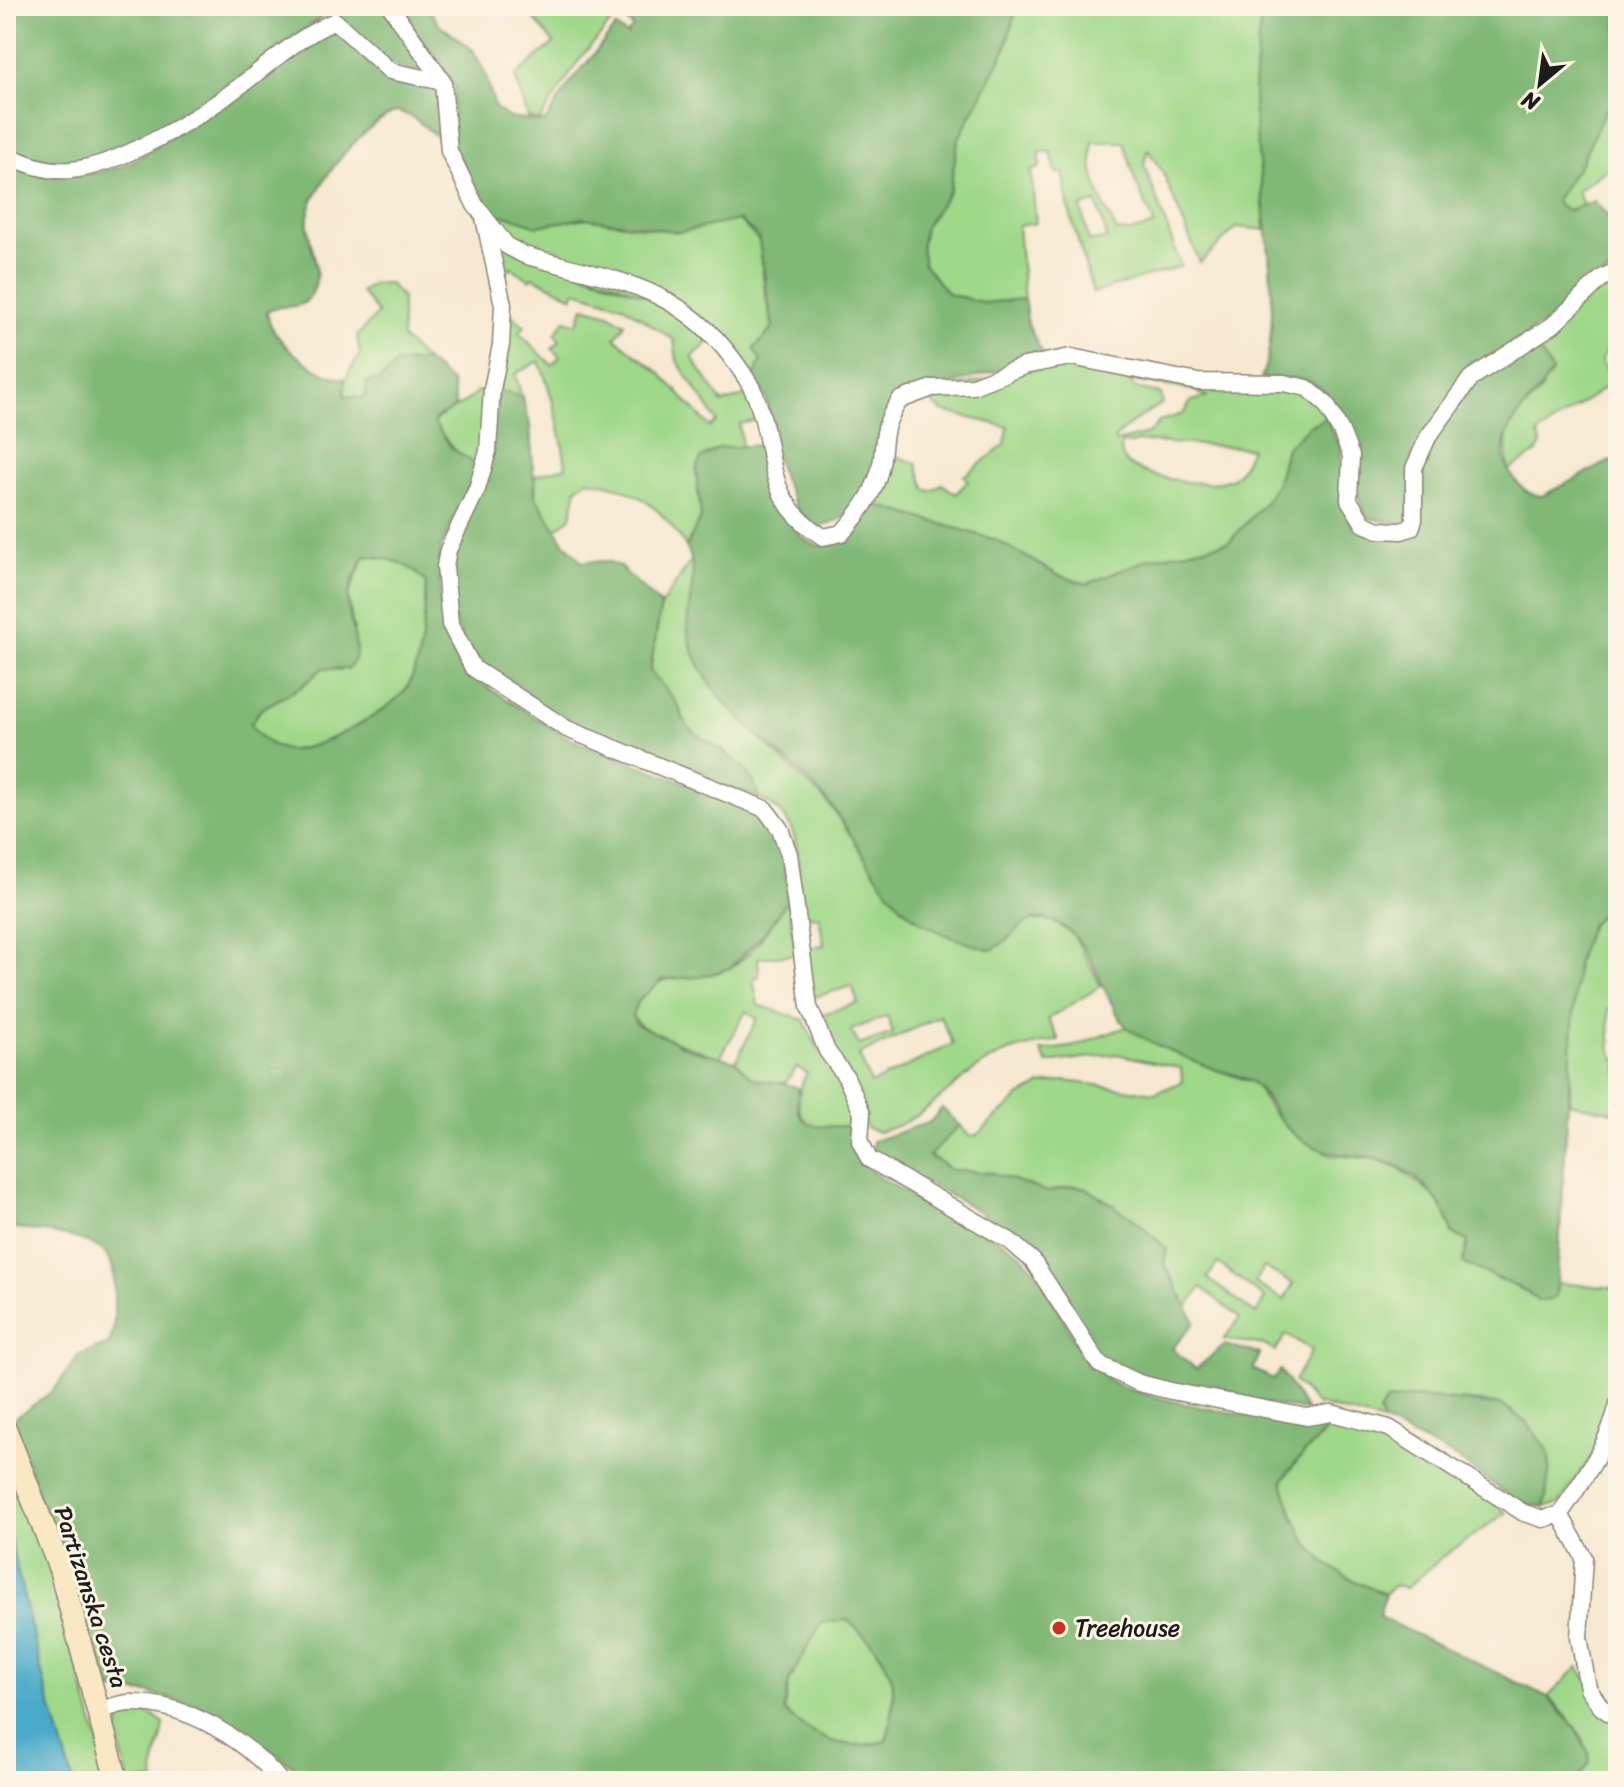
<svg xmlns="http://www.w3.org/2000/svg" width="1624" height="1787" viewBox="0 0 1624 1787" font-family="Sriracha,sans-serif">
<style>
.green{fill:#a0d88a;stroke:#5e7a53;stroke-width:2;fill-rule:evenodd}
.forest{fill:#80b876;stroke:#4e6a49;stroke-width:2;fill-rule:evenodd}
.water{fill:#4caaca;stroke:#346373;stroke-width:2}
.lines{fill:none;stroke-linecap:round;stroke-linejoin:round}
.street-casing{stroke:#8a8276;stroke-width:19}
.secondary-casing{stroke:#8a8276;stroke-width:25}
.street{stroke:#fff;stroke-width:16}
.secondary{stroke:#fae7c3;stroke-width:22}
.poi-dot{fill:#c8321e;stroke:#fcf5e5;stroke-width:3}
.labels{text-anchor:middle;stroke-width:6;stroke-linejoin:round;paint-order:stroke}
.street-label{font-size:24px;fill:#1c1c1c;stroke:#fcf5e5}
.poi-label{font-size:24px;fill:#1c1c1c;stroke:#fcf5e5;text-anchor:start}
</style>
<rect width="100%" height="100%" fill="#fcf5e5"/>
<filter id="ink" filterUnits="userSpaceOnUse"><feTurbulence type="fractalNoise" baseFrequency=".0125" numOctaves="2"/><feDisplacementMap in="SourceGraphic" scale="16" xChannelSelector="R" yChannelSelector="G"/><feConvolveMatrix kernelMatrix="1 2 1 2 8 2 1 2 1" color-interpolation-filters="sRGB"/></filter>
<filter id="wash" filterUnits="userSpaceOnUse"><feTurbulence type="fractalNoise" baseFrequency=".006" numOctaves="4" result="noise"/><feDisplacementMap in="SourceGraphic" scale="32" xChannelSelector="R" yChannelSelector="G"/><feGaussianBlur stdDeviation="1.8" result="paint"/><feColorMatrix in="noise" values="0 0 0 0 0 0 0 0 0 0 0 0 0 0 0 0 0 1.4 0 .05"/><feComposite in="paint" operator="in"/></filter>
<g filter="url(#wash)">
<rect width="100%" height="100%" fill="#f7e9d1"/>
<path class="green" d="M533 6H626L581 57 539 121 528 118 515 76 554 43 531 15Z
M1017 6H1262L1254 97 1265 230 1237 227 1200 263 1163 173 1148 150 1144 164 1181 266 1093 293 1068 206 1064 173H1056L1051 152H1040V167L1031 171 1036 223 1018 226 1024 299 985 303 948 294 924 264 921 248 925 227 950 190 958 140 1005 50ZM1124 142 1136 183 1155 225 1130 232 1117 231C1103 207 1087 170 1093 142ZM1097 202 1107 238 1089 242 1081 207Z
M1618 99 1617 162 1577 191 1584 207 1568 211 1559 206 1555 200 1581 162 1606 109Z
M489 215 509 216 537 226 585 218 679 232 739 220 760 242 764 289 772 324 773 328 754 349 761 361 754 377 700 316 507 241Z
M495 240 671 305 709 342 692 357 722 403 750 394 758 420 739 424 742 447 719 448 696 471 701 517 686 547C659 504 636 488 587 480L577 488 571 518 556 529 535 496 536 475 566 467C561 429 553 396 539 361L515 374 522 397 499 391 510 314 525 326 519 333 552 365 560 357 552 349 560 341 555 334 565 320 577 324 584 307 609 314 625 324 615 338 660 373 710 427 717 421 677 361 674 340 622 305 576 291 573 297 533 277 530 280 511 267 501 280Z
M1618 273V323L1601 362 1613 382 1538 434 1541 445 1536 453 1509 470C1499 420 1516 421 1543 388L1526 347Z
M389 283 402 298V338L426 361 396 364 365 398 344 396 345 379 360 354 357 336 378 313 361 292 373 284Z
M1063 362 1297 390 1316 404 1326 418 1309 426 1286 448 1278 480 1267 500 1229 542 1149 559 1087 584 1058 575 996 540 873 504 887 476 885 452 916 463 926 490 932 491 942 484 956 494 968 481 964 476 1005 445 1008 427 942 411 923 394ZM1126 380 1194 390 1207 397 1191 401 1183 414 1160 421 1148 434 1116 442 1114 439C1129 423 1143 415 1163 403L1161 394 1136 388ZM1137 441 1251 448C1247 457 1243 469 1235 476 1218 492 1141 478 1125 461 1121 456 1121 448 1121 443L1133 444Z
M477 391 488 393 478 466 452 448 434 423C441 411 465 407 477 391Z
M365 556C392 558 408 563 426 582 424 616 424 656 408 686 394 710 317 751 290 750 273 749 257 737 251 723L261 709 301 687 323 668 341 670 354 631 348 596Z
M693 558 695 572 690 598 740 719 827 802 903 908 929 926 971 944 1015 931 1026 921 1050 920 1074 935 1101 986 1048 1019 1059 1040C1032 1045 1005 1050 982 1065 943 1090 926 1120 878 1132L867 1128 813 1017 858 1003 852 986 810 998 803 949 824 945 819 917 800 915C796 869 809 819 758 798L751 778 723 751 688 728 677 704 650 671 661 605ZM887 1016 893 1033 859 1045 851 1030ZM940 1016 953 1044 871 1084 859 1055Z
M1618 898V1010L1608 1009 1611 1051 1618 1064V1113L1570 1103C1572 1043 1558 933 1618 898Z
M788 900 796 954 758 958 759 976 753 979 758 1005 804 1020C819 1058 851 1086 856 1128 843 1124 837 1128 824 1127 792 1126 795 1092 807 1073L797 1067 786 1082C763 1087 750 1080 736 1061L757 1019 746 1011 720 1058 645 1030 632 1016C646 962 696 987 731 967 755 954 772 922 788 900Z
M1126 1027 1211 1068 1254 1083 1272 1112 1290 1131 1330 1155 1375 1159 1401 1170 1433 1195 1449 1216 1452 1234 1468 1241 1463 1263 1526 1291 1557 1292 1556 1283 1618 1288V1380L1610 1428 1559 1504 1544 1507 1547 1493 1515 1413 1502 1405 1482 1402 1418 1397 1386 1401 1383 1422 1316 1404 1294 1381 1312 1350 1286 1335 1275 1351 1264 1345 1224 1339 1240 1318 1201 1287 1187 1307 1164 1262 1167 1249 1138 1222 1087 1188 1073 1186 1048 1192 992 1173 952 1170 929 1155 960 1125 969 1136 977 1135 1019 1097 1040 1085 1066 1081 1155 1093 1182 1082 1181 1068 1116 1054 1047 1063 1041 1051 1071 1047ZM1218 1263 1265 1298 1256 1314 1207 1278ZM1264 1267 1293 1284 1284 1300 1255 1283Z
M1344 1422 1383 1433 1472 1482 1506 1513 1441 1558 1407 1588 1393 1586 1385 1594C1320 1569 1301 1549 1282 1481 1295 1459 1315 1446 1330 1424Z
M6 1451 52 1573 109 1781H73L44 1682 6 1523Z
M847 1620C892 1658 903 1683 886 1741 843 1752 816 1739 784 1711L789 1681 821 1623Z
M1578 1667 1618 1723V1781H1576L1590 1763C1588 1737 1565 1714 1548 1697Z
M134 1710 152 1715 164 1724C162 1745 151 1762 155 1781H129L117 1737 120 1718Z"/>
<path class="forest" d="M6 6H385L430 68C396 83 357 36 335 15H325C256 60 144 166 59 165 43 165 22 155 6 150Z
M397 6H427L439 24 473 50 485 73 495 108 509 118 545 122 568 86 610 34 616 27 627 35 633 27 625 19 634 6H1017L1005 50 958 140 950 190 925 227 921 248 924 264 948 294 985 303 1024 299 1028 324 1044 357 895 400C881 449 875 520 816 527L798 512 782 476 773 449 767 400 754 377 761 361 754 349 773 328 758 236 739 220 679 232 585 218 537 226 509 216 489 215 452 144 454 87 439 58 422 42Z
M1262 6H1618V99L1606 109 1581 162 1556 200 1559 206 1568 211 1594 201 1618 227V265L1554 318 1500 351 1425 436 1409 516 1401 524 1368 518C1353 497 1359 477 1356 453 1354 427 1331 387 1304 380 1291 377 1274 379 1261 378 1289 313 1254 173 1254 98 1254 67 1259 36 1262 6Z
M334 28 379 72 443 90 441 140 414 118 398 111C367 119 313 185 308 216 304 243 330 274 307 300 298 311 278 303 267 311 268 340 318 377 345 379V396L365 398 367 382 380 380 396 364 426 361 452 383C458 417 456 405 434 419V423L452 448 478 466 441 548 440 603 454 654 479 682 572 740 731 800 759 813 784 836 788 900 764 933 730 968 701 977 663 979 637 1002 632 1016 636 1024 690 1049 736 1061C758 1092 772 1075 798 1088 800 1096 797 1101 798 1108 802 1135 839 1122 856 1128 853 1138 850 1148 857 1157 883 1191 976 1221 1014 1249 1060 1284 1065 1355 1116 1384 1143 1399 1301 1428 1330 1424 1315 1446 1295 1459 1282 1481 1301 1549 1320 1569 1385 1594L1379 1617 1548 1697 1575 1728 1589 1753 1590 1763 1576 1781H314L214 1711 149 1693 101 1689 13 1420 54 1390 79 1355 109 1344C116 1327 114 1314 114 1296 114 1281 116 1266 106 1254 89 1234 32 1231 6 1227V163C40 180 76 178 113 169 140 162 178 131 201 114 245 83 288 54 334 28ZM365 556C392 558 408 563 426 582 424 616 424 655 408 686 394 710 317 751 290 750 273 749 257 737 251 723L261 709 301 687 323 668 349 669C366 647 346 623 348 599 349 584 358 569 365 556ZM847 1620C892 1658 903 1683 886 1741 844 1752 816 1739 784 1711L789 1681 821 1623Z
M1526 347 1542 355 1552 372C1534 404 1479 439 1516 481 1524 490 1530 495 1542 496L1610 461 1618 464V898L1590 925 1577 961 1556 1296 1551 1300 1537 1301 1526 1291 1463 1263 1468 1241 1452 1234C1447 1203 1415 1170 1384 1161 1344 1149 1327 1163 1288 1129 1273 1115 1267 1092 1251 1082 1239 1074 1224 1073 1211 1068 1192 1060 1136 1039 1124 1024 1100 993 1092 935 1052 921 1023 910 1015 940 991 950 961 942 926 930 903 908 878 884 852 833 829 803 786 749 711 713 690 642 680 610 704 577 686 547L701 517 696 470 701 458 719 448 761 445C776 510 813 600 873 504L996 540 1058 575 1087 584 1149 559 1229 542 1267 500 1278 480 1286 448 1309 426 1326 418 1341 448V502L1353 526 1373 537 1414 536 1418 531 1419 473 1432 442 1476 380Z
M499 391 522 397 530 425 535 496 564 542 582 562 607 561 619 566 661 605 650 671C659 682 671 693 678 706 682 713 683 723 689 728 711 748 755 762 758 798 677 768 457 705 452 605 449 537 482 456 499 391Z
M942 1108 960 1125 929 1156 952 1170 992 1173 1048 1192 1073 1186 1087 1188 1138 1222 1167 1249 1164 1263 1195 1322 1172 1349 1196 1369 1224 1345 1260 1354 1253 1369 1273 1379 1280 1370 1306 1410C1258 1402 1136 1389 1102 1358 1076 1334 1068 1292 1045 1265 1001 1213 930 1188 872 1154L873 1141 930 1122Z
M1418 1397 1502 1405 1526 1422 1548 1450 1550 1467 1544 1507 1518 1502 1454 1456 1383 1422 1379 1413 1386 1401Z"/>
<path class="water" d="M6 1523 44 1682 73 1781H6Z"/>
</g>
<g filter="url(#ink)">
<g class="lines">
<g class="street-casing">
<path id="street" d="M390 6 443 82 449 151 475 205 507 246 524 255C607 279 676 283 732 358 743 373 754 388 759 406 778 464 764 499 823 537L842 533C858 515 872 497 879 473 887 444 878 431 900 400L932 388 973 386 1024 366 1071 357 1198 382 1284 383 1307 388 1326 404 1341 431 1351 456 1349 500 1364 524 1379 530 1401 531 1411 528 1414 520V468L1428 437 1471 378 1553 325 1602 278 1618 270
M6 154C25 164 49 172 71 170 120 166 201 116 240 86 272 62 298 37 335 21L390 71 443 82
M484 218 503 305 501 345 492 389 488 451 477 489 448 550 445 566 450 624 473 668 567 729 765 809 780 829 789 854 809 1007 827 1051 846 1077 862 1113 860 1141 869 1159 1010 1241 1033 1261 1099 1364 1139 1383 1171 1391 1307 1417 1331 1413 1389 1428 1524 1513 1543 1519 1560 1514
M1618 1404C1608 1446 1584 1478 1560 1514L1584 1558 1579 1637 1588 1688 1601 1707 1618 1719
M100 1710C109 1708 120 1703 130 1703 185 1702 246 1739 280 1781"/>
</g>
<g class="secondary-casing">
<path id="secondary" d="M6 1431 60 1569 117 1781"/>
</g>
<use href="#street" class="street"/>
<use href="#secondary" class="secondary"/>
</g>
</g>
<circle class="poi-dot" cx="1059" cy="1628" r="8"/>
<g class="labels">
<g class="street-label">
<text transform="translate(91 1597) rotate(72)" y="8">Partizanska cesta</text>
</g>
<g class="poi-label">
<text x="1075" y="1636">Treehouse</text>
</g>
</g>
<rect width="1624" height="1787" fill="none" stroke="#fcf5e5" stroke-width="32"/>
<g transform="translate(1540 84) rotate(209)" stroke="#fcf5e5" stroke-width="6" paint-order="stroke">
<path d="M0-6L14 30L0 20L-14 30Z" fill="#1c1c1c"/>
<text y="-12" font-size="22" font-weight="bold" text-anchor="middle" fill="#1c1c1c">N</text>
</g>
</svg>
